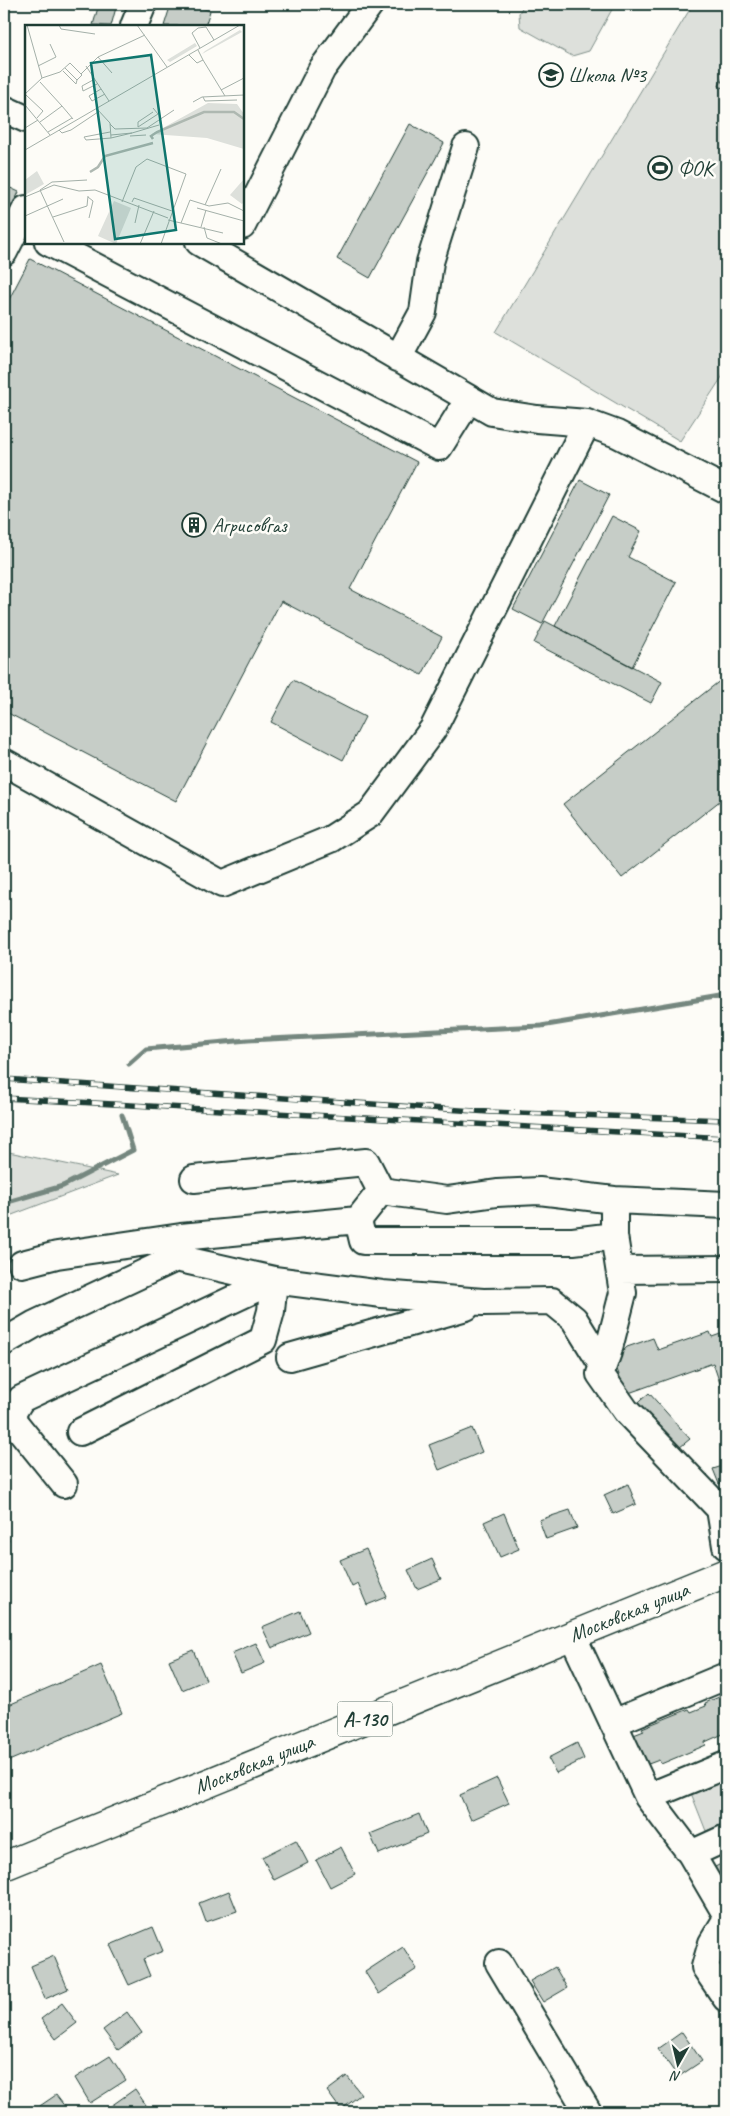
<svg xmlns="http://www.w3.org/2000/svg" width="730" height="2116" viewBox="0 0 730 2116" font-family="Caveat,sans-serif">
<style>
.green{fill:#dde0db;stroke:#7e8e88}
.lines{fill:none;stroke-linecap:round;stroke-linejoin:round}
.stream{stroke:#75877f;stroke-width:5}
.building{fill:#c6cdc7;stroke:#1f3d34}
.minor-casing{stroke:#1f3d34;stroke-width:30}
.major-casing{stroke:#1f3d34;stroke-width:31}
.minor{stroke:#fdfcf7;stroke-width:26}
.major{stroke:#fdfcf7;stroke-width:28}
.rail-casing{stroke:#1f3d34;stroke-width:5.5}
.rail{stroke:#fdfcf7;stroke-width:4;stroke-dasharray:11;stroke-linecap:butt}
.labels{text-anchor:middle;stroke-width:5;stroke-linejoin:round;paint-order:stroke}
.shield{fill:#fdfcf7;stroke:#62766e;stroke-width:1}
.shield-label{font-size:20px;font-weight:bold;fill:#1f3d34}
.poi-label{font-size:21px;fill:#1f3d34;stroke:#fdfcf7;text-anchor:start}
.street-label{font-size:21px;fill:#1f3d34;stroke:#fdfcf7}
.inset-river{fill:none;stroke:#aeb8b1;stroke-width:2.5}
.inset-road{fill:none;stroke:#a4b0a9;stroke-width:1}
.view{fill:#0f766e;fill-opacity:0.15;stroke:#0f766e;stroke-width:2.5}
.inset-edge{fill:none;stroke:#1f3d34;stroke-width:2.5}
</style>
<rect width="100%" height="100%" fill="#fdfcf7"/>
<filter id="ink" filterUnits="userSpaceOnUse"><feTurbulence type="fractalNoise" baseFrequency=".02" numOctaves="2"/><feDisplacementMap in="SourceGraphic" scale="10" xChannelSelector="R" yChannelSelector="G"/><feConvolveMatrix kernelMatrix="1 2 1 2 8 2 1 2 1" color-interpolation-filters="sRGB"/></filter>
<g filter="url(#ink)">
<path class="green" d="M524 4H615L589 51 572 56 520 27 519 13Z
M693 4H726V371L680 441 496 332Z
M4 1151 118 1175 4 1218Z
M726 1774V1823L706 1831 689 1788Z"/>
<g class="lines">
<path class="stream" d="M129 1064 146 1049 248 1040 541 1026 720 996 726 987
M4 1203 63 1186 133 1150 122 1115"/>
</g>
<path class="building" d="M99 4H117L111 26 93 25Z
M171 4H190L210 11 205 26H164Z
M726 73V89L719 86Z
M410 124 444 143 370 278 337 259Z
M4 185 19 192 10 211 4 208Z
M30 259 417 462 350 589 442 637 422 675 281 601 176 801 4 711V309Z
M580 480 609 495 542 624 513 609Z
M612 516 641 531 628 557 676 582 632 667 555 626Z
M545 621 662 682 651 703 534 643Z
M726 676V796L622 878 563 804Z
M293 680 365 717 343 760 271 722Z
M726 838V855L718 844Z
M710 1332 712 1337 726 1332V1401L713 1363 626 1394 614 1361 627 1347 653 1338 658 1350Z
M649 1393 690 1439 674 1452 633 1407Z
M472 1428 482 1452 439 1470 429 1445Z
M726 1465V1481L719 1484 713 1469Z
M628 1484 636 1504 613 1514 604 1495Z
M570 1510 577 1528 546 1539 539 1520Z
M504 1513 519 1549 500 1557 484 1522Z
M4 1528 9 1540 4 1542Z
M366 1549 387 1597 367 1605 358 1584 352 1587 340 1560Z
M432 1559 441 1579 417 1589 408 1570Z
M300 1611 309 1632 272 1648 262 1627Z
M256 1643 265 1663 241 1673 232 1653Z
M193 1650 206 1680 182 1690 169 1660Z
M101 1665 122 1713 4 1763V1707Z
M726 1694V1736L724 1737 723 1734 705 1742 706 1745 661 1764 659 1760 643 1766 631 1736 644 1731 642 1728 689 1709 691 1712 706 1706 705 1703Z
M577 1743 584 1759 556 1773 548 1758Z
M497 1778 509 1803 471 1820 460 1795Z
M419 1814 427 1834 379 1854 370 1834Z
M296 1840 308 1863 274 1880 262 1857Z
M341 1847 355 1874 330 1887 316 1860Z
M726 1859V1897L713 1868 725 1862 724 1860Z
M229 1891 237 1911 206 1922 199 1903Z
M153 1927 163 1951 143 1959 150 1976 129 1985 110 1945Z
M403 1947 417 1969 379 1994 365 1972Z
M54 1956 68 1989 45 1999 31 1966Z
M555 1967 567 1988 543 2002 530 1981Z
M62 2003 77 2023 56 2039 41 2019Z
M127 2012 142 2033 118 2050 103 2030Z
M682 2032 702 2061 678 2077 658 2049Z
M110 2056 126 2080 90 2103 75 2078Z
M347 2076 361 2094 341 2110 327 2091Z
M135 2089 148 2108 142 2112H115L111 2106Z
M56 2095 69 2112H31Z"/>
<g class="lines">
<g class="minor-casing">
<path id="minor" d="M134 26 143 4
M4 109 26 119
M242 226 322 69 370 4
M48 242 439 447 469 399
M199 242 492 412 537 419 587 423 617 434 726 490
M4 252 26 209
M398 358 423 312 430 262 466 147
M4 762 222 884 331 839 370 814 433 729 587 423
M194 1179 366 1162 381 1191
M614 1200 539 1191 497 1193 447 1200 381 1191 358 1220 363 1241H573L614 1236
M726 1205 614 1200V1236L623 1293 608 1352 600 1374 626 1411 720 1509 726 1546
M22 1264 57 1255 181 1237 358 1220
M620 1270 726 1269
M4 1342 35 1324 176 1258 274 1280 382 1294 483 1302 552 1301 574 1319 603 1366
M290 1357 466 1307
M64 1484 10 1417 21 1399 274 1280 271 1311 263 1340 80 1432
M572 1635 648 1797 691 1854 726 1914
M613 1723 726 1676
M648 1797 726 1765
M691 1854 726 1838
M726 1920 712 1943 705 1967 726 1998
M499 1963 588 2112"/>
</g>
<g class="major-casing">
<path id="major" d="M4 1866 726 1573"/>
</g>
<use href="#minor" class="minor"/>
<use href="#major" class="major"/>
<g class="rail-casing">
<path id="rail" d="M4 1079 489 1112 726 1120
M4 1098 726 1138"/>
</g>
<use href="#rail" class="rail"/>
</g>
</g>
<defs>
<g id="school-ring" transform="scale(1.25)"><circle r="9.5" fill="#fdfcf7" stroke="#1f3d34" stroke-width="1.5"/><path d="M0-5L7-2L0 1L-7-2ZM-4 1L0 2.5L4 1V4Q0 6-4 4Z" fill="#1f3d34"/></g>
<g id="stadium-ring" transform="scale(1.25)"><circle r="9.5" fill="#fdfcf7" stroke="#1f3d34" stroke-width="1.5"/><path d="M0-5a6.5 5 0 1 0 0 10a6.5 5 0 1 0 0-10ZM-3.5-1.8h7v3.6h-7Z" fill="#1f3d34"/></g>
<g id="building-ring" transform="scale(1.25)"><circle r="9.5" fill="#fdfcf7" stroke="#1f3d34" stroke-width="1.5"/><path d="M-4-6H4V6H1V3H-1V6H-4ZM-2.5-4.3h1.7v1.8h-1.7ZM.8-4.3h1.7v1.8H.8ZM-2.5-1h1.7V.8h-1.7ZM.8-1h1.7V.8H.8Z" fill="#1f3d34"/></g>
</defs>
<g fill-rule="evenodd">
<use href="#school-ring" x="551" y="75"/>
<use href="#stadium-ring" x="660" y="168"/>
<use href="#building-ring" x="194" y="525"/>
</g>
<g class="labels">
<rect class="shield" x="337.5" y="1701.5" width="55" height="35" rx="4"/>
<g class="shield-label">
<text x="365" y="1726">А-130</text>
</g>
<g class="poi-label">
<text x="568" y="82">Школа №3</text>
<text x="678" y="175">ФОК</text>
<text x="212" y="532">Агрисовгаз</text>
</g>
<g class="street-label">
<text transform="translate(629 1612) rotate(-22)" y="7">Московская улица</text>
<text transform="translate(254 1764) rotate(-22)" y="7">Московская улица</text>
</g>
</g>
<g transform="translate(25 25)">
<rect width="219" height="219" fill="#fdfcf7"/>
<path d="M215 5 217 7 177 29 180 26ZM170 18 172 21 145 37 142 35ZM183 78 212 79 219 89V124L182 113 127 109ZM12 146 19 159 0 170V155ZM219 154V177L217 179 205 170ZM89 176 106 183 91 219 73 211Z" fill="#dde0db"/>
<path class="inset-river" d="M128 114 126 111 132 107 179 87H209L219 94M65 147 73 142 80 131 128 118"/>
<path class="inset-road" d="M34 0 36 4 70 9M112 0 142 42M175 23 167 8 173 3 181 2 189 15M164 30 172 38 178 35 173 25M73 32 87 48M178 35 200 71M13 41 31 32 25 19M61 41 84 76M38 46 51 59 52 55M56 49 73 32 120 10M17 53 35 47 45 38 57 50 52 55 40 43M68 55 57 61 58 66 72 59M76 64 64 71 67 76 80 69M196 65 219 53M0 69 17 53 2 0M1 70 18 86 12 93M178 72 180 76 212 75M168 77 177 72 219 70M0 80 25 110M37 81 48 94M72 84 85 98 86 113 61 115 59 112 85 107M128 87 113 97V102L133 89 128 83M15 97 37 81 15 57M85 99 90 104 122 103 149 85M0 103 13 95M34 105 37 108 46 105 73 87M23 107 47 93M107 108 134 100M86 110 107 108 86 113M105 111 121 110M0 125 215 0M0 172 29 160 54 166 70 165 143 193M63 172 68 176 64 193M97 177 111 142 122 134 161 149 136 219M107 177 109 173 147 186M180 180 196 144M172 183 219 196M0 191 38 174M28 192 62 181 63 171M143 195 156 198 165 175 184 181 203 178 219 186M110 198 114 180M156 198 198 208M176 202 181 185M179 202 182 213 197 219M39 217 15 165 27 157 62 155M115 219 129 186"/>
<path class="view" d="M126 30 151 205 90 214 66 38Z"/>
<rect width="219" height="219" class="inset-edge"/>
</g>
<rect width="730" height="2116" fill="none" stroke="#fdfcf7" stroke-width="20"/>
<rect x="10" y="10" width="710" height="2096" fill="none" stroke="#1f3d34" stroke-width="2" filter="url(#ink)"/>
<g transform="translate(678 2064) rotate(188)" stroke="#fdfcf7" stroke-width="4" paint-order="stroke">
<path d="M0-4L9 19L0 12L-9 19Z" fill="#1f3d34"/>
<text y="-8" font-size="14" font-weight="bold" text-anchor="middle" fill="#1f3d34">N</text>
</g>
</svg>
